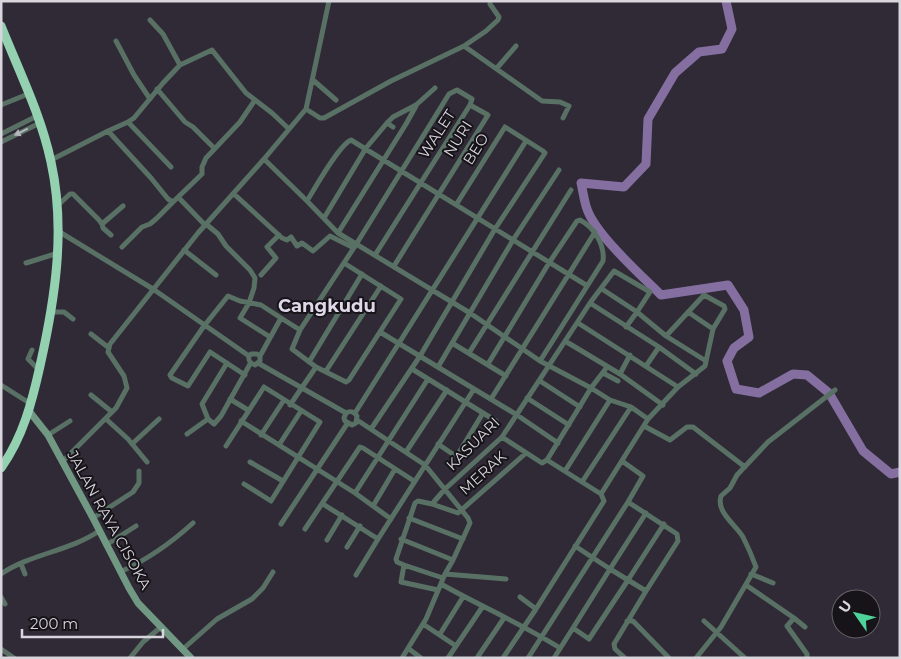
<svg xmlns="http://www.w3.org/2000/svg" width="901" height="659" viewBox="0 0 901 659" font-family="Montserrat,sans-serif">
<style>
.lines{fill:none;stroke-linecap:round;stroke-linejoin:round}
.river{stroke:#856fa1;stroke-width:9}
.street{stroke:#597164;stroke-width:5}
.secondary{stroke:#719883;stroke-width:7}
.highway{stroke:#93d1b1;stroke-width:9}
.oneway{fill:#b3b7b9}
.labels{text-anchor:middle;stroke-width:4;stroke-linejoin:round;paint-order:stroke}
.street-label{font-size:15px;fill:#d9d5dd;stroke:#161419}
.quarter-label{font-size:18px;font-weight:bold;fill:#dfd8e8;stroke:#161419}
</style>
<rect width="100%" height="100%" fill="#2f2a36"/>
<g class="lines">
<path class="river" d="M726 1 732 29 722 49 699 52 675 73 648 119 646 164 624 187 581 183C583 191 584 201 587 209 596 235 641 275 661 295L728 285 744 310 749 337 734 348 727 361 736 389 759 393 793 374 807 375 829 393 863 451 891 474 900 472"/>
<path class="street" d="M150 20 163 34 180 65
M116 41 134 75 150 99
M464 46 486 31 498 20 499 17 490 4
M497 68 516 46
M313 80 336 100
M157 89 185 122 193 127 214 148
M1 105 28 94
M306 109 320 118H324L391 81 464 46 542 101 560 102 569 106 563 118
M128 122 171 167
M387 123 393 127
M108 131 128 122 134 118 163 83 180 65 212 50 246 93 272 113 289 129
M1 134 37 116
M1 142 40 123
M264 159 307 201 338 233 470 313 540 361 591 388 610 400 631 407 648 419 601 494 604 501 536 609 503 658
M51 160 108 131 151 178 168 199 173 202 202 174V167L206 158 240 122 255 100
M234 194 282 238 287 240 291 237 297 246 302 243 313 251 330 236 354 248
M179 198 205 225
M307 201C315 188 339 145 351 140L586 285
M57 206 70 194H73L99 220 102 224 103 228 111 235
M324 218 366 148 387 123 393 117 416 105 435 88
M102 224 123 206
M206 224 218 234 226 246 250 270 255 278 254 288 249 303 240 318 270 337
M58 231 153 289 249 356C248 361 250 363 255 365L260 361V356L257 354H251L249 356
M338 233 406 124 416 106
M122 247 142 227 150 224 156 219 172 203
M184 250 216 275
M26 263 58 253
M394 266 488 115 470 105
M261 275 276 258 267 247 279 235
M602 289 637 312 626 327
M590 303 659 347 696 374
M51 312H64L73 319
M688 312 713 329
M578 323 678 387
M300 330 292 349 316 367 346 382 349 380 401 299 344 263
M380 332 517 415 558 443
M91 334 109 348
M666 336 706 361
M565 341 620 374 663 405
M452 343 506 376
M32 350 28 359 39 370
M469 353 571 190
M260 356 281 318 300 330 357 243 449 94 457 90 472 99 470 105 375 255
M309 362 362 274
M227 363 202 404 208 419 214 424 221 416 250 364
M258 363 346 413C351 410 354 412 357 416L356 423 352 425 345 421 344 418 346 413
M488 364 549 263 577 221 580 220C594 227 605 245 603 261L540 361
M646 366 659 347
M438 367 513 240 559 170
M412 369 496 421
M326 371 381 286
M603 373 618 381
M620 374 630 355
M245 375 210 352 188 386 172 378 170 375 204 326 228 296 240 301 261 305 281 318
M540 381 580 407
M1 385 31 404
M91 395 112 412
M527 398 569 425
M230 399 248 410
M491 399 595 232
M290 405 316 367
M355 413 526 141
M106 419 128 439 147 462
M357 420 425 465 468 518 470 523 453 560 445 574 426 619 402 658
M241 421 355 493 391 519
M644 426 670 440 687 427H693L745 467
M371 429 420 356 495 229 545 153 543 151 505 127 456 205
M187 434 208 419
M48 435 70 421
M261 435 284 400
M502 437 542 463 547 460 601 494
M132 444 159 419
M438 444 454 455 458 454 483 413
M279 445 301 411
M226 446 264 387 320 422 271 501 244 484
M406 452 447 390
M547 460 591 388 607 367
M62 462 116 408 127 388 124 376 108 352 110 344 198 233 264 159 306 109 329 1
M250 462 283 481
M565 471 610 400
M582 482 631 407
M355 493 428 379
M323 504 378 539
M432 504 458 513 526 453
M373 506 395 469
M93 518 133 492 139 483V471
M409 518 463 539
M281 524 347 424
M305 529 360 447 363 448 414 481
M401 539 453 560
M327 540 342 515
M106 545 136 526
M575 546 610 569 646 513
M347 547 360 526
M21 564 25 574
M404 565 443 578
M120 572C147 560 171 543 193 523
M1 574C30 554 70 551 99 531
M445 574 506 579
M751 574 773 583
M356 575 378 539 474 389
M441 584C480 606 522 624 560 648
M746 585 794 618 805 627
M438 590 401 582 404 565 397 562 396 559 415 503 418 501 432 504 445 489 502 437 590 303 614 271 650 292 637 312 666 336 704 295 724 306 725 309 713 329 705 366 678 387 648 419
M1 597 5 604
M520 597 536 609
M794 618 787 626 807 654V658
M627 621H633L669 658
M704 621 745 658
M423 624 456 646
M573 628 610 569 628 580 664 524
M440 634 463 597
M1 649 14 658
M183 649 217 619 252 599 263 588 273 572
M409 649 421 658
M130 658 143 642 161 627
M448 658 483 606
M477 658 504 618
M528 658 628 502
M554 658 573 628 589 639 628 580 646 591 678 541 677 534 628 502 643 476 622 461
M625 658 615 649 614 644 646 591
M696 658 721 627 756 567C752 556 748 547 743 537 735 524 716 512 721 496L730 488 737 475 768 442 835 390"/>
<path class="secondary" d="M29 411 48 435 93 518 129 588 138 603 191 658"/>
<path class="highway" d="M1 26C19 71 41 115 51 162 66 230 55 299 40 366 32 402 23 437 1 468"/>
</g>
<defs><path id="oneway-solid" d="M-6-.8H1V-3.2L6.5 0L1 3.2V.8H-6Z" transform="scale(1.25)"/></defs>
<use class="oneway" href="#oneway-solid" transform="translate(21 132) rotate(154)"/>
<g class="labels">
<g class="street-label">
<text transform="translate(437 134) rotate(-57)" y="5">WALET</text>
<text transform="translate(458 139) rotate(-58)" y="5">NURI</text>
<text transform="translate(476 149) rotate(-58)" y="5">BEO</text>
<text transform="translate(473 444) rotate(-45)" y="5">KASUARI</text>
<text transform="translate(483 473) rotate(-42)" y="5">MERAK</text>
<text transform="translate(109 520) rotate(61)" y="5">JALAN RAYA CISOKA</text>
</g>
<g class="quarter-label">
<text x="327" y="312">Cangkudu</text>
</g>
</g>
<rect width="901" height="659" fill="none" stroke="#d9d5dd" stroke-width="5"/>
<g transform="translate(856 614) rotate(304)"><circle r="24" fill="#161419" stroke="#646167"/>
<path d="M0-4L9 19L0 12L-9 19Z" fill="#4ed39a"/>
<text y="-8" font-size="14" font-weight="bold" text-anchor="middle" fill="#d9d5dd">U</text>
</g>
<path d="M22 629v8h141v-8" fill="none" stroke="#d9d5dd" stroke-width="2.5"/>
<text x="30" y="629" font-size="15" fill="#d9d5dd" stroke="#161419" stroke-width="4" paint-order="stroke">200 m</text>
</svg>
